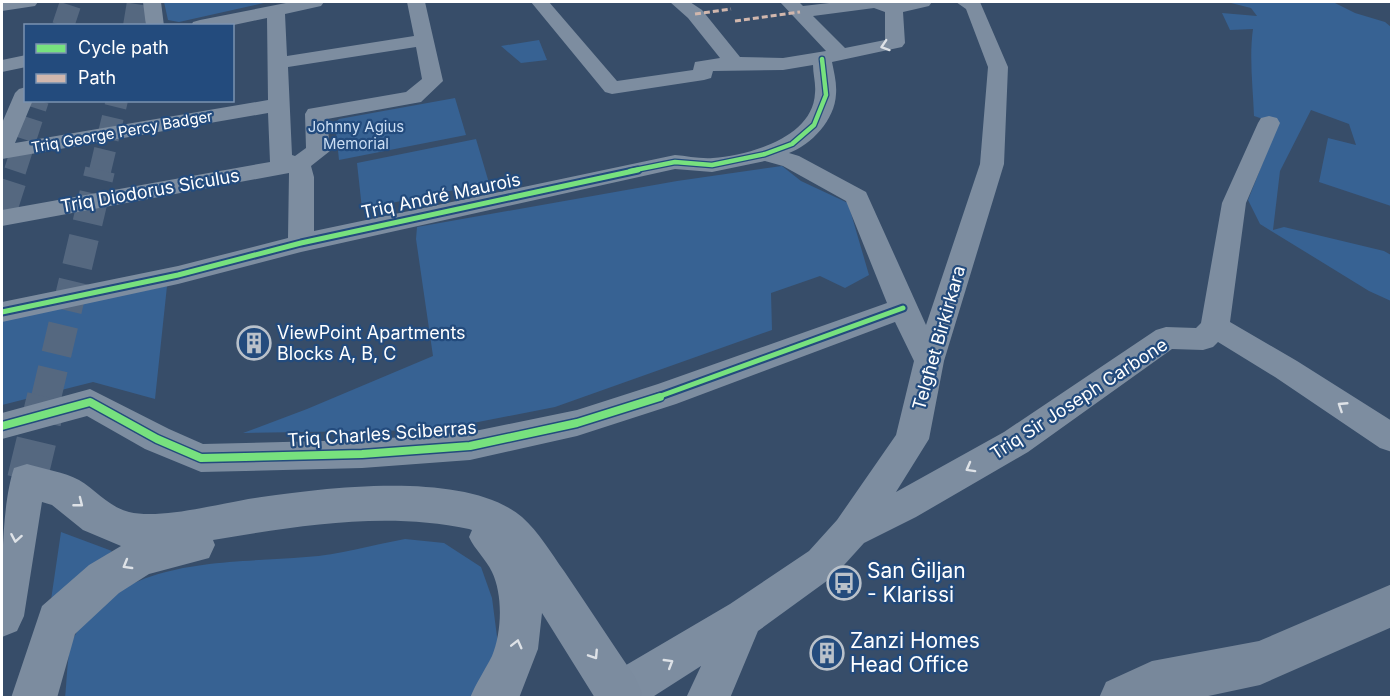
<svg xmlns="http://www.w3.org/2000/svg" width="1393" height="699" viewBox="0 0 1393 699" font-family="Inter,sans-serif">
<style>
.green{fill:#376293}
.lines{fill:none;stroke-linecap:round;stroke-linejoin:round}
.trunk-tunnel-far2{stroke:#556880;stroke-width:22;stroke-dasharray:22 11;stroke-linecap:butt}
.trunk-tunnel-far1{stroke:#556880;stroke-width:30;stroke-dasharray:30 15;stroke-linecap:butt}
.trunk-tunnel{stroke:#556880;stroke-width:40;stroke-dasharray:40 20;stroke-linecap:butt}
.minor{fill:#7d8da0;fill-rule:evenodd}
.secondary{fill:#78889b;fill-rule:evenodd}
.trunk{fill:#7c8c9f;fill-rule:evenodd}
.quiet{stroke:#d1b7ad;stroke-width:3;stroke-dasharray:6 3;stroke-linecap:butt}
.cycleway-far2-casing{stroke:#234b7d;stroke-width:7}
.cycleway-far1-casing{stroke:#234b7d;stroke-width:9}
.cycleway-casing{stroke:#234b7d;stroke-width:11}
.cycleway-far2{stroke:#77e17e;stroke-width:4.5}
.cycleway-far1{stroke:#77e17e;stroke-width:5}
.cycleway{stroke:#77e17e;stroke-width:8}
.oneway{stroke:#dee2e7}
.labels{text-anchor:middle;stroke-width:4.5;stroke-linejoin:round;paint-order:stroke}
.far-park-label{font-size:15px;fill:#cbdef4;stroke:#234b7d}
.far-street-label{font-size:15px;fill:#fff;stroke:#234b7d}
.street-label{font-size:18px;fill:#fff;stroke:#234b7d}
.poi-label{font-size:18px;fill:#fff;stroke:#234b7d;text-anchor:start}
.near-poi-label{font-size:21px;fill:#fff;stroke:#234b7d;text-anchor:start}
</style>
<rect width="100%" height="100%" fill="#374d69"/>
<path class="green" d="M164 2H268L179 22 168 20Z
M1227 2H1333L1355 13 1385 22 1391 27V206L1319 182 1328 138 1356 145 1349 124 1311 110 1280 171 1273 230 1284 227 1384 251 1391 255V301L1369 291 1260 224 1248 200 1278 124 1254 116C1253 88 1249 57 1253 29L1230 30 1222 13 1257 16 1251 8Z
M539 40 547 60 521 63 501 46Z
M455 98 466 135 339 160 335 123 339 119Z
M476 139 489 183 362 209 357 163Z
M782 166 801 181 848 203 869 275 845 288 820 276 771 293 772 330 555 407 473 423 432 430 243 433 307 409 433 356 416 239 417 227 677 181Z
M167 286 155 399 93 382 2 405V320Z
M61 532 112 551 51 600Z
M405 539 444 543 481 567 492 598 499 652 476 697 65 698C67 683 67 651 73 639 118 556 225 564 306 557 339 555 372 545 405 539Z"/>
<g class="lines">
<path class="trunk-tunnel-far2" d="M63 26 71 2
M134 26 138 2
M15 171 38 100
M100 171 117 100"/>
<path class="trunk-tunnel-far1" d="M2 210 15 170
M46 398 100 170"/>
<path class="trunk-tunnel" d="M27 480 47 397"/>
<path class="minor" d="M2 2H38L35 6 2 11Z
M143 2H161L164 26H146Z
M291 2H324L321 6 285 14 287 56 414 36 407 2H425L443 81 421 102 327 119 330 151 311 166 314 177V231L675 155C687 156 700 159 713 158 749 155 813 138 815 93 816 84 813 74 813 65L783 70 713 71 711 78 704 80 612 94 605 92 531 2H549L617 81 693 70 695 62 720 58 688 18 670 2H690L702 10 740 57 783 58 826 51 780 2H799L803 6 838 2H932L929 6 903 12 905 43 902 47 832 62C834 72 837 84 836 94 835 120 811 145 789 153L799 156 866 192 926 325 980 164 988 67 966 9 956 2H980L1008 67 1004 164 944 361 929 439 896 492 1004 432 1156 330 1166 327 1196 328 1201 323 1222 203 1258 123 1261 118 1269 116 1277 118 1280 123 1246 203 1230 322 1297 361 1392 421V452L1380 448 1275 377 1218 342 1213 347 1203 350 1172 349 1028 452 916 517 864 543 835 575 758 631 730 698H686L701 666 651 698H600L598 693 604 678 730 604 809 551 837 520 896 435 914 361 895 322 676 404 577 436 470 460 362 468 201 472 145 449 87 416 2 439V413L90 389 169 429 203 444 362 440 470 432 577 410 658 384 887 303 846 201 783 166 765 161 712 172 675 169 301 252 178 284 2 322V302L178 266 288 238 289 173 2 226V210L270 162 268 113 2 159V123L15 93 19 89 26 87V100H33L15 143 268 100 267 18 229 26H191L193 22 200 20ZM874 8 885 12V40L845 48 813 16ZM416 47 422 79 406 92 308 109 305 114 306 148 295 156 292 155 288 67Z
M26 55V67L2 72V60Z"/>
<path class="secondary" d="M1392 584V627L1260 685 1199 698H1099L1106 682 1152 661 1259 641Z"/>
<path class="trunk" d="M27 464C44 469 64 472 79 480 96 490 109 507 129 512 161 520 221 503 255 498 324 488 465 469 522 517 539 532 551 553 564 571 588 606 611 642 635 677L642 693 640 698H595L542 613 538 649 519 698H470C476 683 485 670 492 656 502 632 503 595 492 572 486 559 475 550 469 537L472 530 469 529C384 511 297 526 213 540L215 545 209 558 149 574 119 593 75 634 57 698H11L42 606 89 565 121 546 83 530 52 505 42 502 24 616 17 631 2 637C2 589 0 510 14 468Z"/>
<path class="quiet" d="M695 14 731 9
M735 21 800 12"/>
<g class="cycleway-far2-casing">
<path id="cycleway-far2" d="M630 171 675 162 712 165 765 154 792 144 814 125 826 95 822 59"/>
</g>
<g class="cycleway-far1-casing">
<path id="cycleway-far1" d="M2 312 178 275 301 243 638 170
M655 398 903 308"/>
</g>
<g class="cycleway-casing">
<path id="cycleway" d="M2 426 90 402 157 439 201 458 362 454 470 446 577 423 660 397"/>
</g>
<use href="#cycleway-far2" class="cycleway-far2"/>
<use href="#cycleway-far1" class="cycleway-far1"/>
<use href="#cycleway" class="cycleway"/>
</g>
<defs><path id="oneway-chevron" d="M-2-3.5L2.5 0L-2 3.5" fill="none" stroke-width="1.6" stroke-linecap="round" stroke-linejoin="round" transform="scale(1.5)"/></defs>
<g class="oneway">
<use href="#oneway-chevron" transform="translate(885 46) rotate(162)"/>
<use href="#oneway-chevron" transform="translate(1342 406) rotate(-147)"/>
<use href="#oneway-chevron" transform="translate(970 468) rotate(151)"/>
<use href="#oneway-chevron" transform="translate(79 503) rotate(38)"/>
<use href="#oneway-chevron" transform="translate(16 538) rotate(100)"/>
<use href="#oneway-chevron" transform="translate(127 565) rotate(150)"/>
<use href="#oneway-chevron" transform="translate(517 644) rotate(-76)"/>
<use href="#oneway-chevron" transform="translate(594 655) rotate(57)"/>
<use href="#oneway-chevron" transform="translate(669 663) rotate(-31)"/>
</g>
<defs>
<g id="building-ring" transform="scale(1.725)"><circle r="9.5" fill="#234b7d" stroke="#b9c1ca" stroke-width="1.5"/><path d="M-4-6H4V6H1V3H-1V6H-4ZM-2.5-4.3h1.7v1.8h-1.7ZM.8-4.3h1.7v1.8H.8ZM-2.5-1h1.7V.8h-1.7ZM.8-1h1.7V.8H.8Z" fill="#b9c1ca"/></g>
<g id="bus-ring" transform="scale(1.725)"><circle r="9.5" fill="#234b7d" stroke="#b9c1ca" stroke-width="1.5"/><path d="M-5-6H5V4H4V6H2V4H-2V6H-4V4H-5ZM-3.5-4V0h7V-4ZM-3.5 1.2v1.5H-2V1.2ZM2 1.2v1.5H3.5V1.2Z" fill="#b9c1ca"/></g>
</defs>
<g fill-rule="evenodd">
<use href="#building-ring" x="254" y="343"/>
<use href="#bus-ring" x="844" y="583"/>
<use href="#building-ring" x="827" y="653"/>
</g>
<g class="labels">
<g class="far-park-label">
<text x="356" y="132">Johnny Agius<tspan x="356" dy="17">Memorial</tspan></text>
</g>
<g class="far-street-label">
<text transform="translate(122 132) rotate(-10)" y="5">Triq George Percy Badger</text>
</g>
<g class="street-label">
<text transform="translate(150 191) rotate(-10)" y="6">Triq Diodorus Siculus</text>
<text transform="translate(441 196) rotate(-12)" y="6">Triq André Maurois</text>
<text transform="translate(939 338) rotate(-74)" y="6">Telgħet Birkirkara</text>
<text transform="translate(1079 399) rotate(-33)" y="6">Triq Sir Joseph Carbone</text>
<text transform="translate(382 434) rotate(-4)" y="6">Triq Charles Sciberras</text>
</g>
<g class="poi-label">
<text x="277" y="339">ViewPoint Apartments<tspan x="277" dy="21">Blocks A, B, C</tspan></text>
</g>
<g class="near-poi-label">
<text x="867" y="578">San Ġiljan<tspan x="867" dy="24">- Klarissi</tspan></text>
<text x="850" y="648">Zanzi Homes<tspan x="850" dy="24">Head Office</tspan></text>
</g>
</g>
<rect width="1393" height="699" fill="none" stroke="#ffffff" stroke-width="6"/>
<rect x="24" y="24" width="210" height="78" fill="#234b7d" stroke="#7b93b1" stroke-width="1.5"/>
<rect x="36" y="44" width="30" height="9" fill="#77e17e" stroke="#7b93b1" stroke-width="1.5"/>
<text x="78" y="54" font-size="18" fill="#ffffff">Cycle path</text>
<rect x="36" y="74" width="30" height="9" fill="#d1b7ad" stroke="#7b93b1" stroke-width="1.5"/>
<text x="78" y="84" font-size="18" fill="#ffffff">Path</text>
</svg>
